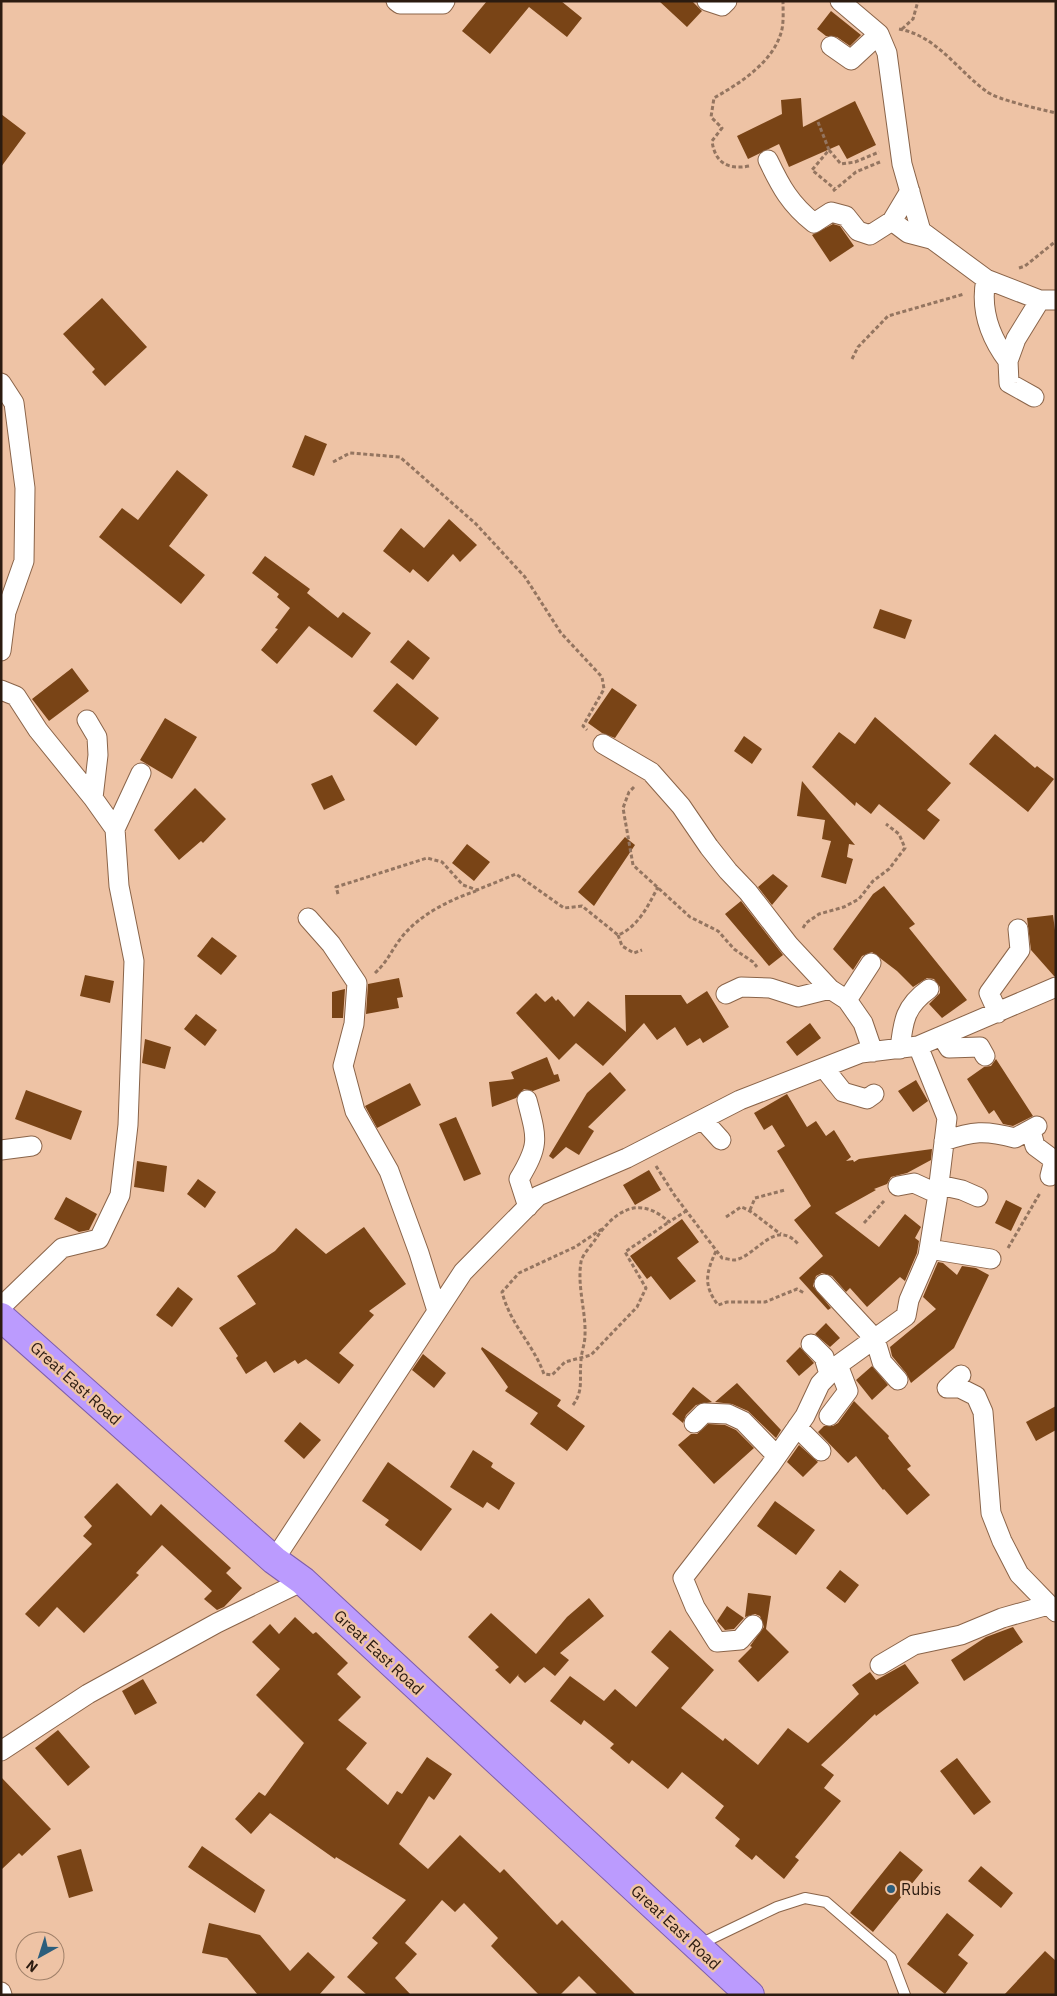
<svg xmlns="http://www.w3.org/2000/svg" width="1057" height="1996" viewBox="0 0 1057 1996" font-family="'IBM Plex Sans',sans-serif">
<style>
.building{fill:#794416}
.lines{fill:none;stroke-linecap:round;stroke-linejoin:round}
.service-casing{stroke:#8a6449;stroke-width:12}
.minor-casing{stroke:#8a6449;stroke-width:21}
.trunk-casing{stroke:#7e5eaa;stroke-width:30}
.path{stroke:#947560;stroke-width:3;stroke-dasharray:4 2.5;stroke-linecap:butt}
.service{stroke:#fff;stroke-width:10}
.minor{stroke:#fff;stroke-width:19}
.trunk{stroke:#bb9bfe;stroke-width:28}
.poi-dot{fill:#2c5e7c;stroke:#eec3a5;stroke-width:2}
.labels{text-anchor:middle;stroke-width:5;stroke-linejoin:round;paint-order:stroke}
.street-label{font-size:16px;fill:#2b1b10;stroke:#eec3a5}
.poi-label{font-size:16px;fill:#2b1b10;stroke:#eec3a5;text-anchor:start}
</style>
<rect width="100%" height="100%" fill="#eec3a5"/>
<path class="building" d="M487 1H561L582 18 567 37 529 7 490 54 462 31Z
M659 1H692L702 11 687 27Z
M831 11 861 35 850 46 837 37 826 36 817 29Z
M801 98 803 127 855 101 876 145 847 159 839 145 789 167 779 144 748 159 737 136 782 114 781 100Z
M1 114 26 133 1 167Z
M833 224 840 226 854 246 830 262 812 235Z
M102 298 147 347 105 386 92 372 95 369 63 334Z
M305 435 327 444 314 476 292 467Z
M177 470 208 495 169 546 205 575 181 604 99 537 122 508 138 520Z
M449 519 477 545 460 562 453 554 428 582 413 569 410 573 383 551 401 528 424 548Z
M265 556 310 589 307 593 338 618 343 612 371 633 352 658 309 626 277 664 261 650 278 629 275 628 290 608 277 597 279 594 252 573Z
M880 609 912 620 905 639 873 628Z
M408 640 430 658 413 680 390 662Z
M72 668 89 691 49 721 32 699Z
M397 683 439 718 416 746 373 711Z
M612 688 637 705 615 738 602 733 588 723Z
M875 717 951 783 927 810 940 820 924 840 879 804 871 814 856 802 855 806 812 767 839 732 855 744Z
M165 718 197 737 172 779 140 760Z
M995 734 1035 768 1037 766 1054 779 1028 812 969 764Z
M744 736 762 749 752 764 734 751Z
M332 775 345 800 324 810 311 784Z
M802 781 855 845 849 844 847 857 853 859 846 884 821 877 831 841 822 839 825 820 797 816Z
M195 788 226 819 203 843 201 841 179 860 154 830Z
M625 837 635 845 594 906 578 892Z
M467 844 490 862 474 881 452 863Z
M773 874 788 886 772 905 758 887Z
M884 886 915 924 909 928 967 1000 942 1018 929 1004 940 993V987L934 979 927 978 913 987 897 971 872 952 862 956 853 970 833 949 873 894Z
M741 901 783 955 769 966 725 914Z
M1053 915 1056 938V976H1054L1031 950 1027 918Z
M212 937 237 956 221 975 197 956Z
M85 975 114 981 110 1003 80 996Z
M399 978 403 997 397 998 399 1008 366 1014 368 984Z
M345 989 343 1018H332V992Z
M707 991 729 1027 703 1043 700 1038 687 1046 675 1027 657 1040 644 1023 603 1066 576 1043 559 1060 516 1013 536 993 545 1002 552 996 556 1001 558 999 574 1017 588 1001 626 1032 625 995H681L687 1004Z
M196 1014 217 1030 205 1046 184 1029Z
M810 1023 821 1038 797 1056 786 1042Z
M145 1039 171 1047 165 1069 142 1063Z
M547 1057 554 1075 558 1074 560 1081 533 1091 524 1089 516 1098 492 1107 489 1082 514 1079 511 1072Z
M996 1059 1033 1116 1013 1126 1003 1124 994 1110 989 1114 967 1079 984 1067 991 1066Z
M610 1072 626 1090 588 1127 594 1131 579 1155 566 1147 553 1159 549 1156 587 1093Z
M916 1080 928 1101 913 1112 898 1091Z
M410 1083 421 1105 377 1128 365 1106Z
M26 1090 82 1111 71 1140 15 1119Z
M787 1094 807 1127 816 1121 826 1136 834 1130 851 1157 846 1161 853 1160 854 1162 859 1159 932 1149 931 1160 907 1173 891 1177 887 1184 874 1189 876 1190 835 1213 879 1247 905 1214 921 1227 915 1238 919 1241 917 1253 905 1281 900 1277 867 1307 850 1288 846 1292 832 1276 822 1273 816 1276 813 1286 831 1308 828 1310 799 1278 823 1256 794 1220 811 1206 777 1151 785 1146 772 1125 764 1130 754 1113Z
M456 1117 481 1174 464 1181 439 1124Z
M137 1161 167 1166 164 1192 134 1187Z
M649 1170 661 1190 635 1205 623 1185Z
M198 1179 216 1192 205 1208 187 1194Z
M66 1197 97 1214 89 1230 79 1232 54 1219Z
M1006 1200 1022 1208 1011 1231 995 1223Z
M682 1219 699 1242 677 1258 696 1281 670 1300 651 1276 647 1279 630 1256Z
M364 1227 406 1284 369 1311 374 1315 339 1353 354 1365 339 1384 306 1359 298 1364 295 1360 274 1373 266 1361 246 1374 236 1358 238 1356 219 1328 256 1304 237 1276 275 1251 296 1228 326 1254Z
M938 1262 943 1263 957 1275 962 1266 976 1268 989 1275 954 1348 911 1383 906 1373 892 1356 890 1347 936 1309 923 1297Z
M178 1287 193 1299 172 1327 156 1315Z
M826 1323 840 1338 830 1347 815 1334Z
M482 1347 561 1400 557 1406 585 1426 567 1451 530 1424 538 1413 505 1391 508 1387 481 1349Z
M800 1347 814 1363 799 1376 786 1361Z
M423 1354 446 1373 434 1388 412 1370Z
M872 1366 888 1385 872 1400 856 1380Z
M737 1383 781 1430 776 1438 748 1411 732 1404 715 1402Z
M693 1387 712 1402 696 1405 686 1415 683 1423 672 1414Z
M854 1401 889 1436 888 1438 911 1466 907 1469 930 1495 907 1515 884 1489 883 1490 856 1456 848 1463 818 1432 824 1426H833L838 1423Z
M1056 1406V1430L1036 1441 1026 1422Z
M300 1422 321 1440 304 1459 284 1441Z
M708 1424 725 1425 736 1430 754 1448 714 1484 678 1445 691 1434H697Z
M799 1445 818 1462 803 1477 787 1462Z
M473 1450 493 1463 491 1467 515 1483 499 1510 487 1502 483 1508 450 1487Z
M388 1462 452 1509 421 1551 385 1525 389 1520 362 1501Z
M117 1483 151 1516 161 1504 231 1568 226 1573 242 1588 224 1607 217 1610 204 1599 212 1591 162 1545 136 1573 139 1575 84 1633 57 1607 39 1627 25 1614 92 1544 83 1536 92 1526 84 1517Z
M775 1501 815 1530 796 1555 757 1526Z
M840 1570 859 1585 845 1603 826 1588Z
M748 1593 771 1596 766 1629 789 1652 758 1682 738 1661 752 1647 750 1646 764 1627 760 1616 755 1614 745 1617Z
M589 1598 604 1616 560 1653 569 1660 555 1676 544 1667 525 1683 518 1676 519 1674 510 1684 495 1670 499 1667 468 1637 491 1613 536 1654 567 1617Z
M727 1606 744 1618 734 1629 725 1630 717 1621Z
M295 1617 313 1634 316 1632 348 1663 337 1674 361 1697 338 1720 367 1743 346 1769 388 1805 397 1791 402 1794 427 1757 452 1774 434 1800 429 1796 399 1844 428 1869 460 1835 500 1873 504 1869 557 1925 562 1920 636 1995H598L579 1976 560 1995H539L491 1946 498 1938 464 1903 455 1912 442 1900 405 1943 417 1954 395 1978 411 1995H367L347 1977 378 1943 372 1938 406 1900 336 1857 335 1859 270 1813 251 1834 235 1819 259 1792 265 1796 304 1743 256 1695 280 1669 252 1642 270 1624 279 1634Z
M1013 1627 1023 1642 964 1681 951 1660 986 1637Z
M670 1630 714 1670 681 1708 723 1741 725 1738 758 1765 788 1728 808 1743 859 1694 852 1685 870 1672 876 1680 905 1664 919 1683 876 1716 875 1714 821 1765 834 1775 824 1788 841 1801 795 1857 799 1860 784 1879 756 1855 752 1860 735 1846 740 1839 715 1818 724 1806 682 1772 668 1789 632 1760 629 1764 610 1748 614 1744 584 1720 581 1725 550 1701 570 1676 604 1701 615 1689 636 1707 669 1668 651 1652Z
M143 1679 157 1703 135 1715 122 1691Z
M58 1730 90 1767 68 1786 35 1748Z
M957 1758 991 1802 974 1815 940 1771Z
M1 1777 51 1829 22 1856 19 1853 1 1870Z
M202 1846 265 1890 255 1913 188 1867Z
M81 1849 93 1891 69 1898 57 1856Z
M900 1851 923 1870 873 1932 850 1913Z
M981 1866 1013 1893 1001 1908 968 1881Z
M947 1913 974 1935 958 1955 968 1963 945 1994 907 1964Z
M209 1923 260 1935 290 1971 308 1952 335 1977 319 1995H258L227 1958 202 1953Z
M1045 1951 1056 1961V1995H1004Z"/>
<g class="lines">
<g class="service-casing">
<path id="service" d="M698 1945 777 1907 805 1898 826 1902 891 1958 905 1995"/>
</g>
<g class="minor-casing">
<path id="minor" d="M396 1 400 4H443L445 1
M707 1 722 6 727 1
M840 1 879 34 887 53 902 164 921 231 986 279 1040 300H1056
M831 46 851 60 879 34
M768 160C781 187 790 204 814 223L831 212 846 216 858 231 870 235 892 221 910 191
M892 221 908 233 931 239
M986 279C980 309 990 337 1008 361
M1 383 14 403 25 488 24 561 6 612 1 651
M1034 397 1009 383 1008 361 1016 339 1040 300
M1 690 16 696 38 730 93 798
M603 744 651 772 681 806 709 847 728 871 748 892 789 945 830 989 847 1000
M115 829 141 773
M308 918 331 944 357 983 354 1024 343 1066 355 1111 389 1171 419 1253 437 1311
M871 963 847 1000 863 1023 873 1052
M726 994 741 987 770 988 798 997 830 989
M998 1013 989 993 1020 950 1018 929
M942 1037 949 1048 980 1047 985 1056
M900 1049C903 1021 905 1006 929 989
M824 1068 843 1092 867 1099 874 1094
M527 1100C537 1139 540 1144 519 1179L528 1207
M703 1120 721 1140
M1031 1131 1035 1146 1054 1160 1050 1176
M944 1141C973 1131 985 1130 1015 1138L1037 1126
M1 1150 32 1146
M939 1185 962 1190 978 1197
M898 1186 914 1183 938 1194
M929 1249 991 1259
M824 1284 875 1339 882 1362 898 1380
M1 1307 62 1248 99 1239 120 1195 128 1125 134 961 119 886 115 829 93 798 98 755 97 737 87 720
M811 1344 824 1357 829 1374
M961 1375 947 1388H960L976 1396 983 1412 991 1513 1002 1541 1019 1574 1056 1612
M829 1416 848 1391 838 1365
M694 1423 704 1413 728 1414 743 1421 777 1456
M797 1427 821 1451
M274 1560 463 1272 538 1196 627 1158 740 1100 861 1053 918 1046 1056 987
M753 1625 740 1640 717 1642 695 1607 683 1578 770 1466 805 1416 820 1384 838 1365 906 1316 909 1300 928 1256 937 1200 947 1118 918 1046
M880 1665 914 1645 961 1635 1002 1618 1048 1605
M1 1751 88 1694 217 1623 303 1581
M1 1992 2 1995"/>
</g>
<g class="trunk-casing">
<path id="trunk" d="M1 1317 274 1560 303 1581 750 1995"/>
</g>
<path class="path" d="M899 29C937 36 957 70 986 91 997 100 1040 109 1056 113
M902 29 913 19 918 1
M818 122 829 150 812 170 835 189
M829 150 841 164 855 162 879 152
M749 166C728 170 715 163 712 141L722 128 711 117 714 98C740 83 772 63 781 33 784 24 783 11 783 1
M833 191 856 172 880 162
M1019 268 1025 266 1056 241
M852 359 858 347 888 316 964 294
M333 462 350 453 400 457 476 524 525 577 561 633 602 677 604 689 583 726 587 730
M634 787 629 792 623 808 633 865 690 917 718 931 734 949 753 962 757 967
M338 894 336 887 427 858 442 862 463 885 477 890 516 874 564 908 582 906 618 935C638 927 648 906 658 887
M803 928 806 923 819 914 844 907 859 899 873 881 889 869 905 848 899 834 886 824
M618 935 622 946 634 953 642 950
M375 973C388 961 391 951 401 938 419 915 449 900 476 891
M656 1166 675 1196 722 1258C725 1258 730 1260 734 1260 755 1258 775 1217 798 1244
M750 1210 755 1198 785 1190
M726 1217 741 1207C754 1211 768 1226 781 1234
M864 1223 884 1201
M602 1229 575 1247 519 1273 502 1292C511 1326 532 1342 544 1374L552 1375 565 1362 591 1355 637 1307 646 1288 625 1252 669 1222
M1008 1248 1040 1193
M716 1251C706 1273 703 1285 718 1305L727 1302H765L797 1289 804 1293
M573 1405C584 1390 579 1379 581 1361 581 1353 585 1344 585 1335 586 1311 577 1287 581 1262 582 1255 591 1246 595 1240 614 1211 639 1194 669 1222L686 1211"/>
<use href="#service" class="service"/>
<use href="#minor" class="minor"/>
<use href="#trunk" class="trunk"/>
</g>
<circle class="poi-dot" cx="891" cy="1889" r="5"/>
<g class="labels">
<g class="street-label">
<text transform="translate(76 1383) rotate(42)" y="6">Great East Road</text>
<text transform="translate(379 1652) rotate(43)" y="6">Great East Road</text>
<text transform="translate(676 1927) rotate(43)" y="6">Great East Road</text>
</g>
<g class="poi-label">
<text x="901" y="1895">Rubis</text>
</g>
</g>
<rect width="1057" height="1996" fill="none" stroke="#2b1b10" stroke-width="5"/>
<g transform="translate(40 1956) rotate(219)"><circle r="24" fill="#eec3a5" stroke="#a08069"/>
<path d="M0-4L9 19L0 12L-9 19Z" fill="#2c5e7c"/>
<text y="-8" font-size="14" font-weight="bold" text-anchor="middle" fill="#2b1b10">N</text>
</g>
</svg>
